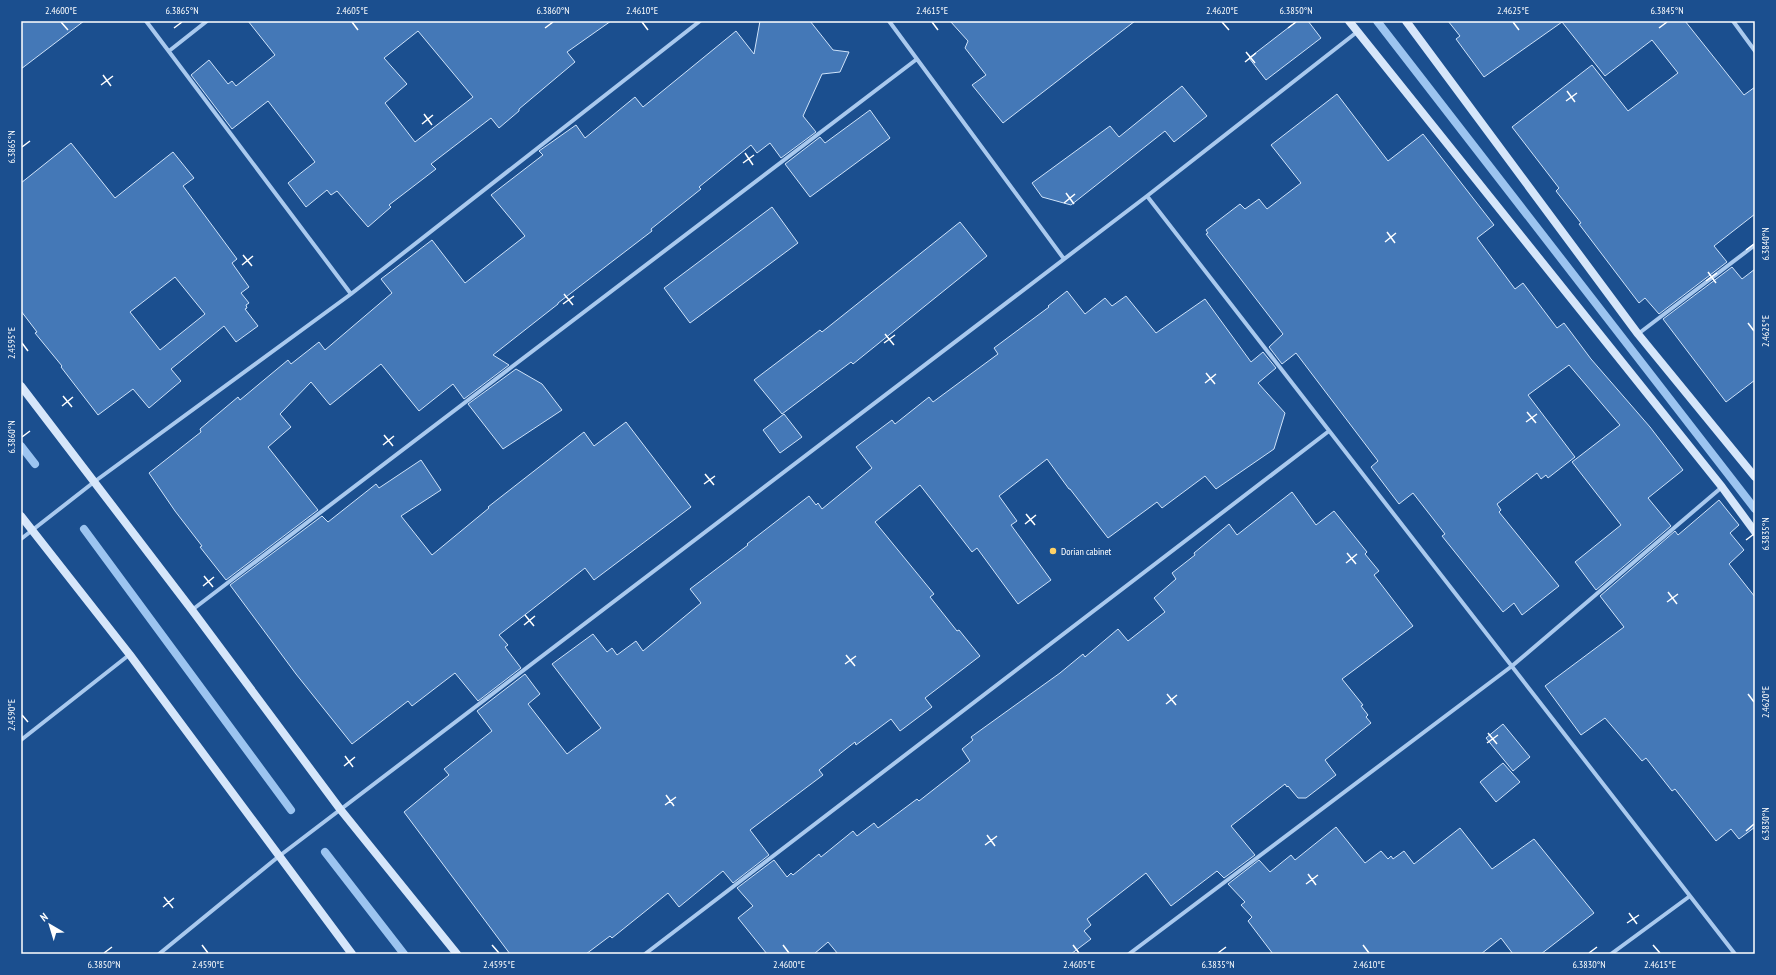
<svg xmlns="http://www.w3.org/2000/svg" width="1776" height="975" viewBox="0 0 1776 975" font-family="'PT Sans Narrow',sans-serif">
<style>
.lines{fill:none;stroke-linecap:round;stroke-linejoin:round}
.stream{stroke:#9cc4f0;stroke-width:8}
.building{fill:#4478b7;stroke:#cfe3fa;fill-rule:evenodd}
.street{stroke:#a9c9ee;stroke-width:4}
.secondary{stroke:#d6e6fa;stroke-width:8}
.ticks{fill:none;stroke:#fff;stroke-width:1.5}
.poi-dot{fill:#ffd166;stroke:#1b4f8f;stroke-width:1.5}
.labels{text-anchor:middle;stroke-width:3;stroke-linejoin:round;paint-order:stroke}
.poi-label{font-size:10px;fill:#fff;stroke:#1b4f8f;text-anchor:start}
.neatline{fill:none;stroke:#fff;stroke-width:1.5}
.ticks-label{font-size:10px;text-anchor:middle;fill:#fff}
</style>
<rect width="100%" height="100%" fill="#1b4f8f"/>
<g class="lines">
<path class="stream" d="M1377 21 1755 509
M21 446 35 464
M84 529 291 810
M325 852 404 954"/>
</g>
<path class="building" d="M21 21H84L21 69Z
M248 21H611L567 52 575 62 519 109V111L499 128 491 118 431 164 436 169 389 205 391 207 368 227 337 191 331 195 327 190 306 207 288 183 315 162 268 101 232 129 191 75 209 60 228 84 232 81 236 86 275 55ZM418 31 473 97 415 142 385 103 407 84 384 58Z
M760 21H810L833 50 849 52 840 72 822 74 803 116 816 132 781 158 770 143 757 153 751 145 699 187 701 189 651 229 652 231 558 303V304L493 355 509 365 464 399 453 384 419 411 381 364 330 405 311 382 280 414 291 427 268 447 318 510 226 580 200 547 202 546 175 511 149 473 201 432 200 429 238 397 240 400 288 360 291 364 319 342 325 350 392 293 381 279 432 240 465 283 525 236 491 195 543 155 539 151 576 125 585 138 635 97 643 107 736 31 754 54Z
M950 21H1135L1003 123 972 85 986 75 965 48 968 41Z
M1297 21H1308L1321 38 1266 80 1249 58Z
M1448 21H1685L1744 95 1755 87V214L1714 246 1727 262 1659 314 1645 298 1639 303 1579 224 1581 223 1556 191 1559 188 1512 127 1592 65 1628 111 1678 73 1652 40 1605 76 1562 22 1484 77 1456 39 1460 36Z
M1182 86 1207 116 1174 142 1165 131 1071 205 1042 197 1032 183 1110 126 1119 137Z
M1337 94 1388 161 1423 134 1494 225 1477 238 1515 289 1523 283 1557 328 1564 323 1591 359 1650 427 1683 470 1648 498 1671 526 1596 590 1575 562 1621 525 1572 462 1620 425 1569 365 1528 395 1575 457 1548 478 1546 475 1541 479 1537 473 1497 504 1501 510 1499 512 1559 586 1522 615 1514 603 1503 612 1442 536 1445 534 1413 493 1399 504 1371 467 1378 461 1296 353 1282 364 1269 347 1283 334 1206 234 1208 233 1206 230 1240 204 1245 209 1259 199 1267 209 1301 183 1271 145Z
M870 110 890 138 810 197 785 164 820 137 825 143Z
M71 143 115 198 173 152 194 178 183 186 237 259 232 263 249 287 241 293 249 303 246 305 247 308 245 309 258 326 236 342 224 326 171 369 181 381 149 408 133 389 98 415 61 367 62 366 35 333 37 332 21 311V183ZM175 277 205 314 160 350 130 312Z
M772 207 798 243 690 323 664 288Z
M960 222 987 256 853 364 851 362 782 414 754 380 820 330 822 332Z
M1732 267 1742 279 1755 269V380L1726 402 1663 319Z
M1067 291 1085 314 1105 298 1112 306 1126 296 1156 333 1205 299 1251 362 1263 352 1276 368 1258 383 1285 413 1274 449 1216 489 1205 476 1162 508 1157 502 1108 538 1070 489H1069L1047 459 999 496 1017 521 1011 525 1051 580 1018 604 977 548 972 552 920 485 875 522 934 594 930 597 957 631 959 630 980 656 925 698 932 707 900 731 891 719 856 745 855 742 819 770 823 775 750 830 769 855 733 883 723 871 679 907 668 893 612 938 610 936 586 954H510L404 812 449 775 444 769 492 731 477 711 525 674 540 694 528 704 567 754 601 728 552 664 593 634 607 652 612 648 617 655 636 641 643 651 701 603 690 589 748 545 747 544 809 496 816 505 818 503 822 509 872 468 856 447 892 420 895 424 929 397 933 402 998 354 994 348 1049 307 1048 306Z
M516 369 542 384 562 410 503 449 468 404Z
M784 414 802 437 780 453 763 430Z
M626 422 691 507 594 580 585 568 499 635 508 645 505 647 521 668 478 701 455 673 412 706 408 701 352 744 296 674 230 585 322 516 328 522 376 484 379 488 421 460 441 490 401 516 432 555 489 508 488 507 584 432 594 446Z
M1292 492 1316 525 1334 511 1367 552 1365 554 1379 571 1374 575 1413 626 1342 679 1363 705 1361 706 1368 715 1366 717 1371 723 1325 760 1336 775 1306 798H1298L1288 786 1287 787 1285 784 1231 826 1255 855 1224 878 1217 871 1171 906 1146 873 1087 919 1091 925 1084 931 1091 939 1071 954H838L828 942 814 954H767L738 918 753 906 737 888 774 860 787 877 791 873 793 875 819 854 821 857 853 831 857 836 874 823 878 828 917 799 919 801 970 761 962 749 973 740 971 737 1060 673 1083 654 1085 657 1118 629 1128 641 1165 612 1154 598 1176 579 1172 573 1195 555 1194 553 1229 524 1237 535Z
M1719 500 1739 525 1730 533 1744 550 1729 564 1755 597V827L1739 839 1731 829 1716 841 1675 789 1672 791 1646 758 1642 761 1605 718 1581 735 1545 686 1624 627 1600 596 1675 531 1678 535Z
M1503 724 1530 757 1513 771 1486 738Z
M1503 763 1520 782 1496 802 1480 782Z
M1336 827 1365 863 1381 851 1388 859 1391 856 1393 859 1404 851 1414 864 1460 828 1492 869 1534 839 1594 913 1541 954H1513L1501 938 1481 954H1273L1248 921 1252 917 1241 905 1245 902 1228 884 1259 860 1270 872 1291 855 1295 860Z"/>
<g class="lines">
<path class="street" d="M146 21 351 294
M889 21 1064 259
M1733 21 1755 51
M169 51 207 21
M1147 196 1735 954
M1638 334 1755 245
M21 539 94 482 351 294 700 21
M192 610 917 59
M21 740 129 655
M159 954 278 857 1147 196 1357 32
M645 954 1329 431
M1129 954 1512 666 1722 487
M1611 954 1690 896"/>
<path class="secondary" d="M1349 21 1722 487 1755 532
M1406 21 1638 334 1755 477
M21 386 192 610 340 809 457 954
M21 516 130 655 352 954"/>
</g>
<path class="ticks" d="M61 22 68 30M352 22 358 30M642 22 648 30M932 22 938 30M1222 22 1229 30M1513 22 1519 30M174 28 182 22M545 28 553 22M1288 28 1296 22M1659 28 1667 22M1246 52 1255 63M1245 62 1256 53M103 75 111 86M101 85 113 76M1567 91 1575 102M1566 101 1577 93M424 114 432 125M422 124 433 115M22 147 30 141M745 153 753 165M743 163 754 155M1066 193 1074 204M1064 203 1075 194M1387 232 1395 243M1385 242 1396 233M1746 250 1754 244M243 255 252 266M242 265 253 256M1708 272 1716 283M1706 281 1717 273M564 294 573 305M563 304 574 296M1748 323 1754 331M885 334 894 345M22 343 28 351M884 343 895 335M1206 373 1215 384M1205 383 1216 374M63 396 72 407M62 406 73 397M1527 412 1536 423M1526 422 1537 414M384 435 393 446M22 437 30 431M383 445 394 436M705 474 714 485M704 484 715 476M1026 514 1035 525M1025 524 1036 515M1746 540 1754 534M1347 553 1356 564M1346 563 1357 554M204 576 213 587M203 586 214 577M1668 592 1677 604M1667 602 1678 594M525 615 534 626M524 625 535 616M846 655 855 666M845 664 856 656M1167 694 1176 705M1748 694 1754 702M1166 704 1177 695M22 715 28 722M1488 733 1497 744M1487 743 1498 735M345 756 353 767M344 766 355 757M666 795 674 806M665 805 676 797M1746 831 1754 824M987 835 995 846M985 845 997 836M1308 874 1316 885M1306 884 1318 875M164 897 173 908M163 907 174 898M1629 913 1637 924M1627 923 1639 915M202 945 208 953M492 945 499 953M783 945 789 953M1073 945 1079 953M1363 945 1369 953M1653 945 1660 953M104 953 112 947M1218 953 1226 947M1589 953 1597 947"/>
<circle class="poi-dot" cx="1053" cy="551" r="4"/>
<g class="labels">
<g class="poi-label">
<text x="1061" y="555">Dorian cabinet</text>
</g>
</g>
<rect width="1776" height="975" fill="none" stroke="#1b4f8f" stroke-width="44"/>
<g transform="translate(50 925) rotate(322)" stroke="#1b4f8f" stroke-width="3" paint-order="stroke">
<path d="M0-3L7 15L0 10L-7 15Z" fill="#ffffff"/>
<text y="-6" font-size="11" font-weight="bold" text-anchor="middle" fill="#ffffff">N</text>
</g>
<rect x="22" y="22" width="1732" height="931" class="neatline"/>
<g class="ticks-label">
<text x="61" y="14">2.4600°E</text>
<text x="182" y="14">6.3865°N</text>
<text x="352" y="14">2.4605°E</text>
<text x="553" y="14">6.3860°N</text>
<text x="642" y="14">2.4610°E</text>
<text x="932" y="14">2.4615°E</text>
<text x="1222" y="14">2.4620°E</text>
<text x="1296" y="14">6.3850°N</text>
<text x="1513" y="14">2.4625°E</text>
<text x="1667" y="14">6.3845°N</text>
<text transform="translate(11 147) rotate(-90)" y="4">6.3865°N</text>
<text transform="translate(1765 244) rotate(-90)" y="4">6.3840°N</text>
<text transform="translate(1765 331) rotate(-90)" y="4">2.4625°E</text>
<text transform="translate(11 343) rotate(-90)" y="4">2.4595°E</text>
<text transform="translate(11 437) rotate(-90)" y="4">6.3860°N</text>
<text transform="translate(1765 534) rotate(-90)" y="4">6.3835°N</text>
<text transform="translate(1765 702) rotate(-90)" y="4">2.4620°E</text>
<text transform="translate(11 715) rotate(-90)" y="4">2.4590°E</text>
<text transform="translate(1765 824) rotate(-90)" y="4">6.3830°N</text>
<text x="104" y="968">6.3850°N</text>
<text x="208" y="968">2.4590°E</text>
<text x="499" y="968">2.4595°E</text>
<text x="789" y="968">2.4600°E</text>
<text x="1079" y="968">2.4605°E</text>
<text x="1218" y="968">6.3835°N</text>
<text x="1369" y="968">2.4610°E</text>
<text x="1589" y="968">6.3830°N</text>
<text x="1660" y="968">2.4615°E</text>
</g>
</svg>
